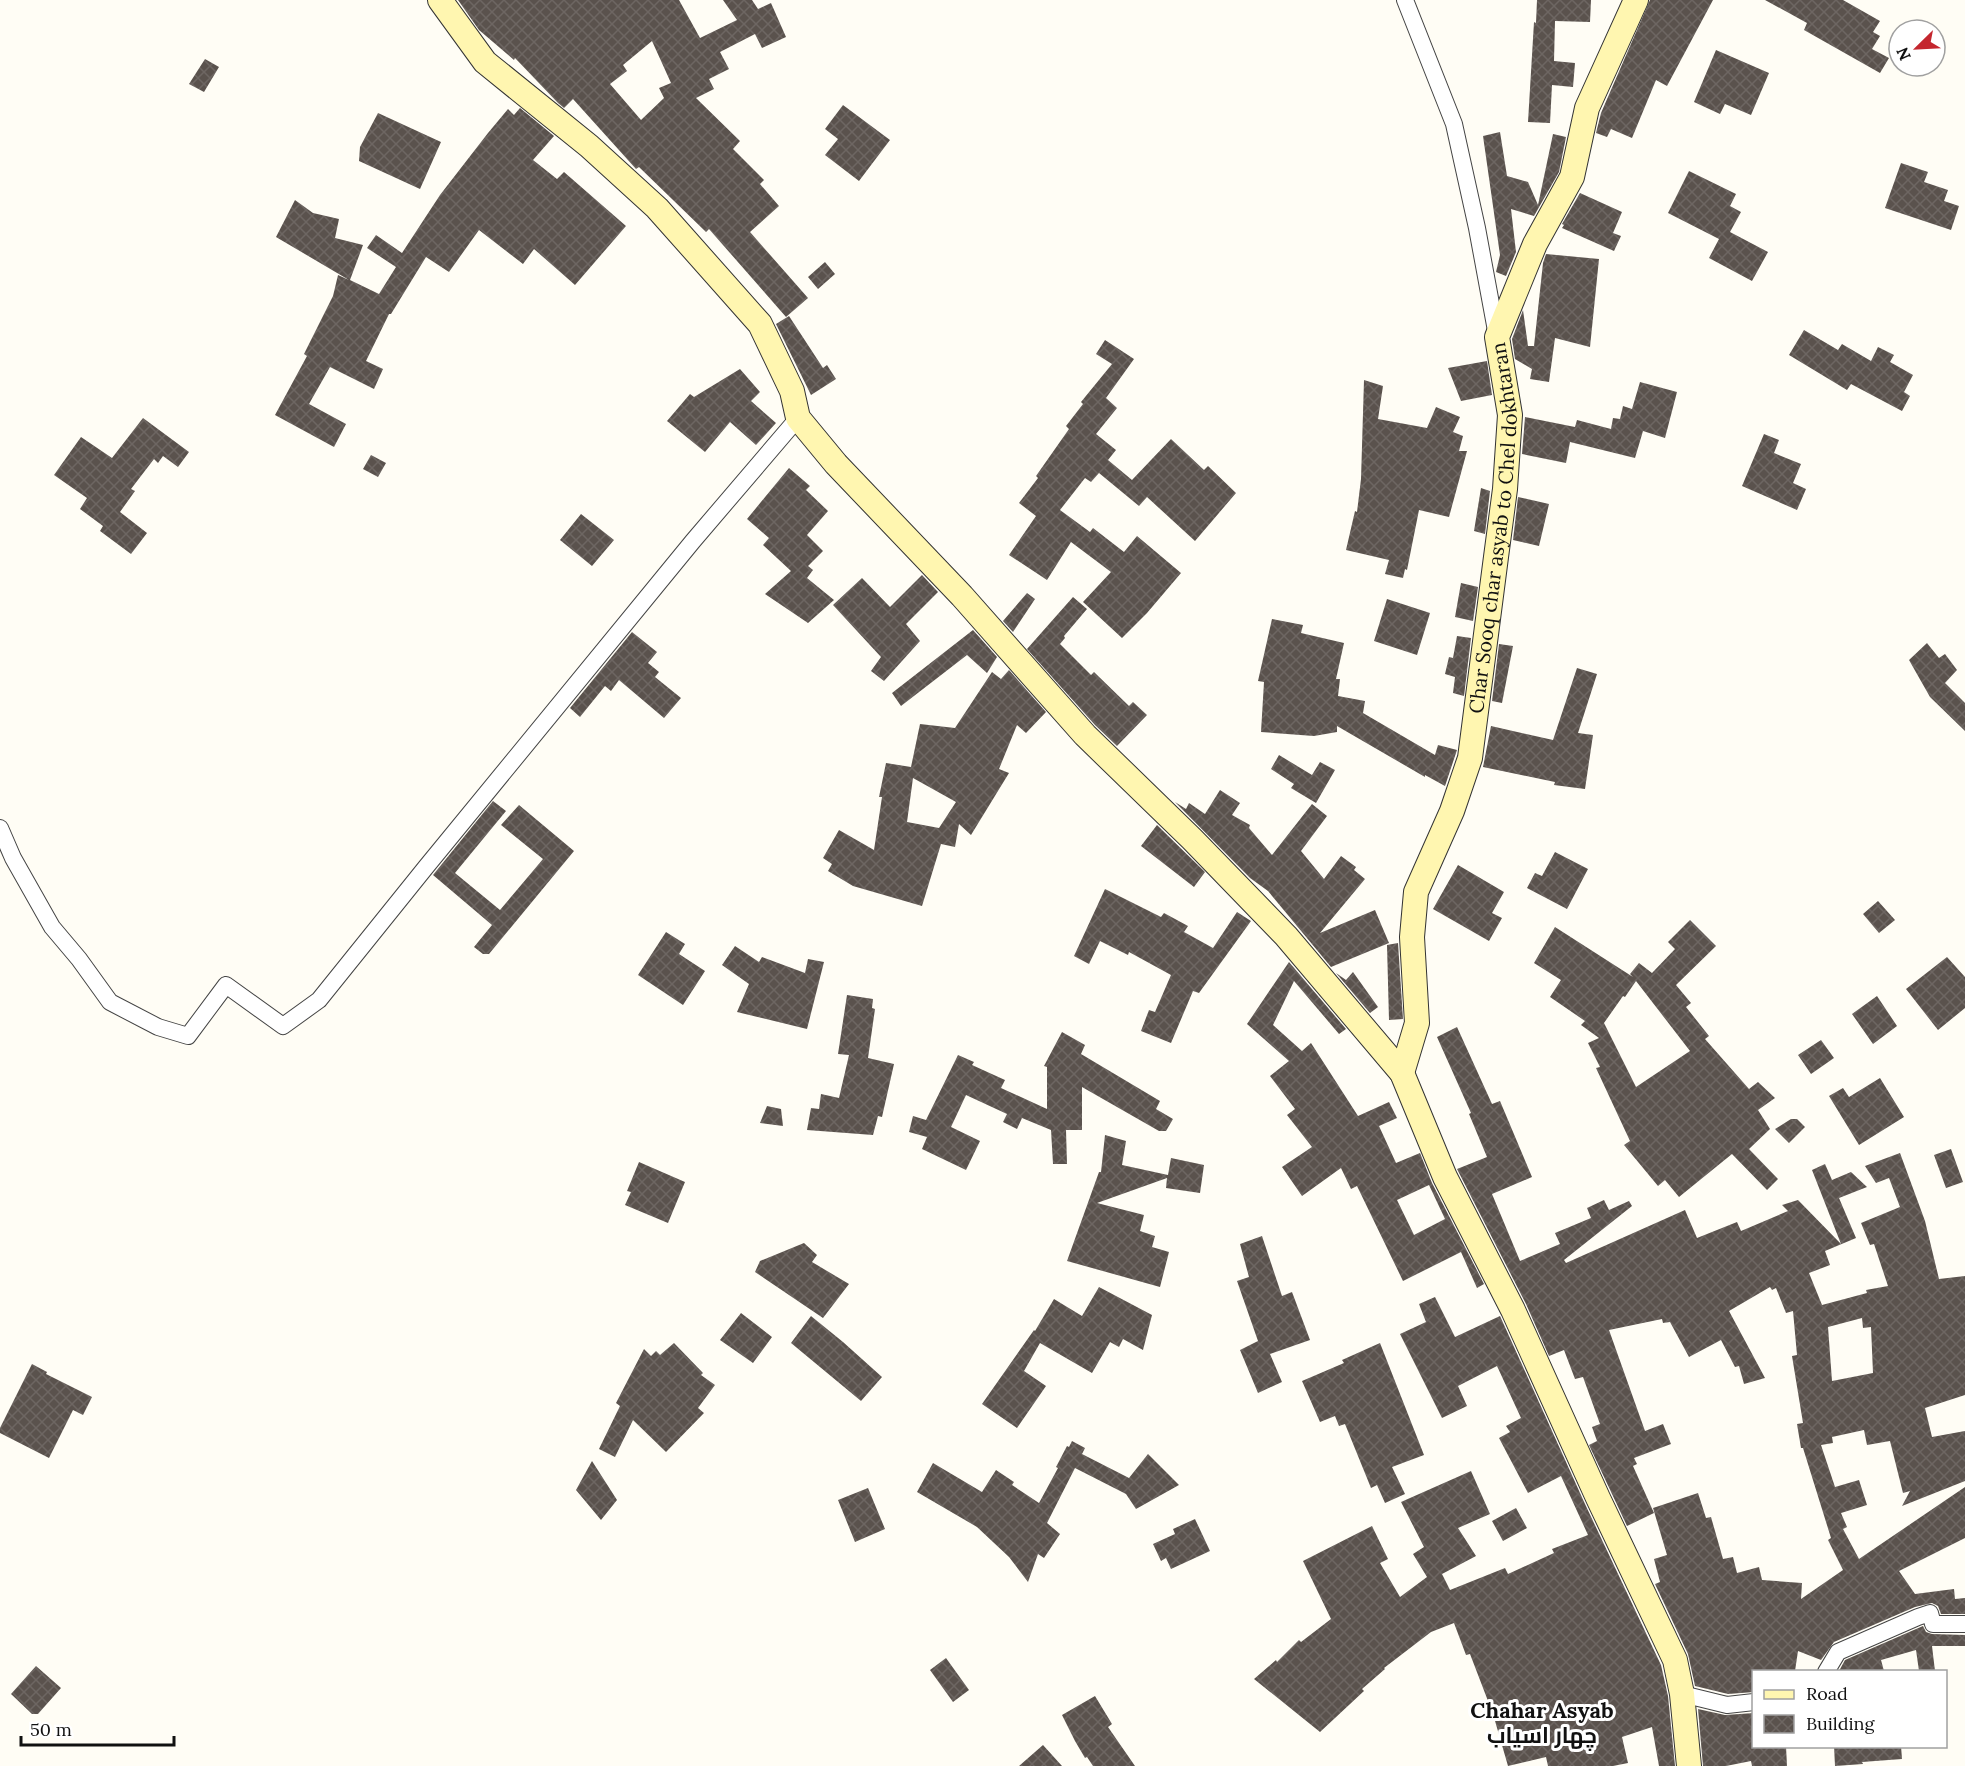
<svg xmlns="http://www.w3.org/2000/svg" width="1965" height="1766" viewBox="0 0 1965 1766" font-family="Lora,Cairo,serif">
<style>
.building{fill:url(#building-cross-hatch);fill-rule:evenodd}
.lines{fill:none;stroke-linecap:round;stroke-linejoin:round}
.street-casing{stroke:#444;stroke-width:18}
.secondary-casing{stroke:#333;stroke-width:26}
.street{stroke:#fff;stroke-width:16}
.secondary{stroke:#fff6b0;stroke-width:24}
.labels{text-anchor:middle;stroke-width:6;stroke-linejoin:round;paint-order:stroke}
.street-label{font-size:20px;fill:#111;stroke:#fff}
.quarter-label{font-size:22px;font-weight:bold;fill:#111;stroke:#fff}
</style>
<defs>
<pattern id="building-cross-hatch" width="8" height="8" patternUnits="userSpaceOnUse" patternTransform="scale(1.5)"><rect width="8" height="8" fill="#5a524d"/><path d="M0 0l8 8M0 8l8-8" fill="none" stroke="#6d6662"/></pattern>
</defs>
<rect width="100%" height="100%" fill="#fffdf5"/>
<path class="building" d="M458 0H679L700 38 737 20 723 0H752L758 9 771 3 786 37 762 48 755 34 720 52 729 69 709 79 714 89 696 98 740 141 733 149 764 180 760 184 779 206 750 232 808 298 786 317 709 229 706 232 639 167 636 169 573 99 564 108 558 103 515 58 514 60 479 30ZM652 41 671 83 659 88 664 98 641 120 610 84 627 71 623 65Z
M1537 0H1591L1590 22 1555 21 1554 61 1575 63 1573 87 1552 85 1550 123 1528 122 1534 22 1536 23Z
M1650 0H1713L1667 86 1656 80 1632 138 1611 129 1607 137 1596 133 1601 113Z
M1765 0H1843L1880 21 1873 32 1880 36 1872 49 1889 58 1880 73 1804 30 1807 23Z
M1716 50 1769 73 1751 115 1725 104 1720 114 1694 102Z
M205 59 219 67 204 92 189 84Z
M843 105 890 140 859 181 825 155 838 139 825 129Z
M520 108 554 136 533 160 557 179 564 172 626 226 575 285 534 249 523 264 479 230 449 272 426 257 391 314H389L366 361 383 369 374 389 330 367 309 404 346 424 334 447 275 415 307 356 304 354 333 296 338 275 349 280 276 237 295 200 313 213 339 219 335 238 363 245 350 280 379 294 396 267 367 248 376 235 402 253 440 195 488 133 508 109 514 115Z
M378 113 441 142 420 189 359 161 360 147Z
M1500 132 1507 176 1528 182 1538 205 1553 134 1566 137 1559 172 1534 216 1511 209 1516 252 1506 276 1496 272 1500 255 1483 136Z
M1901 163 1928 172 1924 182 1948 190 1944 201 1959 206 1951 230 1885 208Z
M1689 171 1736 194 1730 206 1741 212 1730 232 1768 252 1752 281 1709 258 1719 239 1668 213Z
M1580 193 1622 212 1613 233 1621 236 1614 251 1562 228 1564 225 1562 224Z
M1546 254 1599 259 1590 347 1555 338 1549 382 1530 379 1532 369 1515 359 1512 339 1523 310 1528 346H1534L1543 263Z
M825 262 835 274 818 289 808 277Z
M789 316 823 368 827 365 836 379 811 395 776 324Z
M1804 330 1838 350 1842 344 1871 361 1878 347 1894 355 1890 362 1913 375 1904 392 1910 396 1902 411 1851 384 1847 390 1789 355Z
M1105 340 1134 359 1106 398 1117 408 1096 434 1116 450 1108 460 1132 480 1171 439 1204 470 1208 466 1236 493 1195 541 1147 497 1139 506 1099 473 1091 482 1085 478 1060 510 1090 532 1093 528 1124 552 1137 536 1181 573 1147 613 1122 638 1083 602 1111 572 1071 542 1047 580 1009 555 1036 516 1019 503 1038 478 1036 476 1069 429 1066 426 1083 404 1081 402 1112 364 1096 354Z
M1487 361 1492 395 1461 401 1448 368Z
M740 369 760 392 751 401 776 423 756 445 730 422 705 452 667 421 690 394 694 397Z
M1364 380 1383 386 1378 419 1427 428 1436 407 1460 417 1453 432 1463 436 1459 451H1467L1449 517 1419 510 1407 570 1405 569 1403 578 1385 574 1389 560 1346 550 1355 511 1357 512 1361 479Z
M1640 382 1677 392 1665 438 1643 431 1635 458 1570 442 1566 463 1522 454 1525 417 1575 427 1577 420 1611 429 1613 418 1620 419 1623 406 1632 409Z
M143 418 189 452 178 467 163 456 158 463 154 459 131 489 135 491 120 512 147 533 131 554 100 531 103 526 80 509 87 498 54 475 81 437 112 458Z
M1764 434 1779 440 1774 453 1801 464 1793 483 1806 489 1797 510 1742 486Z
M371 455 386 463 378 477 363 469Z
M789 468 810 486 806 490 828 511 807 535 823 551 808 566 813 570 807 578 834 600 808 623 765 594 791 571 763 545 769 538 747 519Z
M1481 488 1490 491 1485 534 1474 531Z
M1518 497 1549 504 1539 546 1513 540Z
M581 514 614 540 592 566 560 540Z
M922 575 938 592 906 624 920 641 884 681 871 671 881 657 833 605 862 578 890 607Z
M1461 583 1478 587 1473 621 1455 617Z
M1027 593 1035 599 1013 632 1003 621Z
M1073 597 1087 609 1064 636 1065 638 1060 644 1091 675 1094 672 1129 706 1133 702 1147 715 1117 746 1095 725 1027 649Z
M1387 599 1430 613 1417 655 1374 641Z
M1272 619 1303 625 1301 633 1344 643 1336 679H1340L1338 696 1365 701 1363 713 1435 755 1438 745 1457 750 1445 786 1425 775V777L1337 726V732L1314 736 1261 732 1264 682 1258 681Z
M973 630 997 657 987 673 967 655 901 706 892 693Z
M632 632 657 652 648 663 659 672 655 677 681 698 664 718 619 680 611 691 605 686 580 717 570 708Z
M1457 636 1471 638 1464 696 1453 693 1455 677 1445 674 1449 657 1453 658Z
M1927 643 1939 658 1945 654 1957 670 1945 683 1965 703V731L1930 697 1909 660Z
M1499 644 1513 646 1502 703 1492 701Z
M1577 668 1597 674 1578 733 1593 735 1585 789 1554 785 1555 782 1483 767 1491 726 1553 740Z
M1009 670 1046 712 1026 733 1017 725 999 769 1009 773 971 835 959 824 955 847 941 844 922 906 853 886 828 871 832 864 823 858 839 830 874 850 882 797H879L886 763 911 767 920 724 955 728 992 672 1001 679ZM913 778 956 802 939 828 907 822Z
M1279 755 1312 775 1320 762 1335 770 1316 803 1291 788 1294 784 1271 769Z
M1220 790 1240 803 1232 815 1250 825 1249 828 1272 855 1312 804 1327 816 1301 851 1324 879 1341 856 1356 867 1354 870 1365 879 1320 933 1375 910 1389 943 1331 967 1268 891 1250 878 1175 802 1186 809 1189 803 1205 814Z
M493 801 506 811 455 873 500 910 543 859 501 825 519 805 574 851 489 954H483L474 947 492 925 433 875Z
M1157 825 1205 872 1194 887 1141 846Z
M1555 852 1588 869 1567 909 1527 888 1535 873 1542 876Z
M1458 865 1504 892 1492 913 1502 918 1489 941 1433 909Z
M1105 889 1161 917 1164 913 1188 926 1184 932 1213 948 1237 912 1251 921 1199 993 1193 991 1171 1043 1141 1031 1149 1010 1155 1012 1171 975 1129 952 1128 955 1100 941 1089 964 1074 956Z
M1878 901 1895 920 1879 933 1863 914Z
M1690 920 1716 946 1676 985 1691 1003 1686 1007 1709 1036 1705 1039 1749 1089 1758 1082 1775 1098 1758 1110 1770 1129 1749 1149 1778 1179 1767 1190 1732 1154 1679 1197 1665 1180 1658 1186 1624 1145 1630 1141 1596 1068 1600 1067 1588 1043 1599 1038 1581 1025 1585 1021 1550 997 1561 980 1534 963 1555 927 1633 977 1630 974 1639 963 1652 973 1675 949 1668 942ZM1636 981 1690 1051 1636 1087 1604 1023 1623 996 1625 997Z
M666 932 685 944 679 954 705 971 683 1005 638 975Z
M1398 943 1403 1019 1389 1020 1387 945Z
M735 946 759 962 762 957 805 973 808 959 824 962 807 1029 737 1012 749 984 722 965Z
M1947 957 1965 977V1008L1938 1030 1906 989Z
M1289 962 1346 1029 1339 1034 1294 981 1273 1025 1302 1051 1311 1043 1358 1116 1389 1102 1397 1118 1379 1126 1396 1163 1420 1153 1432 1183 1484 1284 1477 1288 1461 1252 1403 1281 1357 1186 1351 1189 1341 1168 1302 1196 1282 1167 1312 1147 1287 1115 1295 1109 1270 1076 1289 1061 1247 1024ZM1429 1185 1445 1219 1414 1235 1397 1200Z
M1353 972 1378 1007 1370 1013 1336 973 1346 980Z
M847 995 873 999 872 1008 875 1009 868 1058 894 1064 882 1117 878 1116 873 1135 807 1130 811 1108 819 1109 821 1094 839 1098 849 1055 838 1054Z
M1877 996 1897 1026 1873 1044 1852 1014Z
M1457 1027 1492 1104 1500 1101 1532 1177 1492 1194 1520 1261 1560 1244 1555 1233 1591 1218 1587 1208 1604 1200 1609 1210 1629 1201 1632 1206 1564 1260 1566 1263 1685 1210 1697 1238 1737 1222 1741 1231 1788 1211 1782 1205 1798 1200 1841 1244 1812 1170 1825 1164 1832 1180 1851 1172 1867 1187 1839 1198 1856 1238 1825 1251 1830 1265 1809 1273 1822 1305 1867 1293 1866 1290 1888 1286 1874 1244 1870 1245 1861 1223 1900 1207 1889 1178 1876 1183 1865 1166 1900 1153 1925 1221 1939 1279 1965 1276V1395L1925 1408 1932 1437 1965 1431V1481L1902 1506 1910 1491 1903 1493 1890 1441 1867 1445 1864 1430 1832 1437 1833 1443 1821 1445 1835 1487 1859 1480 1867 1505 1841 1513 1847 1527 1843 1529 1859 1559 1965 1487V1538L1899 1571 1915 1594 1954 1589 1955 1599 1965 1598V1614H1941L1938 1606 1932 1603 1915 1607 1834 1642 1821 1660 1798 1651 1795 1671H1754V1692L1728 1694 1695 1686 1688 1654 1655 1584 1660 1582 1654 1559 1667 1555 1653 1508 1698 1493 1706 1518 1711 1517 1723 1559 1733 1557 1737 1573 1759 1567 1762 1580 1802 1583 1801 1599 1843 1570 1828 1540 1831 1538 1803 1448H1801L1797 1424 1803 1423 1792 1356 1797 1355 1793 1311 1786 1313 1776 1288 1772 1290 1770 1287 1729 1311 1765 1378 1744 1384 1739 1366 1735 1367 1721 1340 1689 1357 1670 1322 1663 1323 1662 1319 1609 1330 1645 1431 1663 1424 1671 1444 1634 1458 1637 1464 1633 1466 1654 1513 1627 1526 1589 1445 1597 1441 1592 1427 1600 1424 1583 1377 1575 1379 1564 1350 1549 1356 1526 1304 1457 1169 1487 1157 1469 1114 1471 1113 1437 1037ZM1862 1318 1863 1328 1871 1327 1873 1373 1832 1381 1828 1327Z
M1062 1032 1085 1045 1081 1054 1160 1101 1156 1109 1173 1119 1166 1131H1159L1082 1087V1130H1066L1067 1164H1053L1051 1130 1022 1118 1017 1129 1003 1122 1007 1114 966 1095 951 1127 980 1141 966 1170 922 1149 927 1137 909 1132 913 1116 926 1120 958 1055 974 1062 972 1065 1005 1080 1001 1088 1047 1109V1067L1044 1066Z
M1821 1040 1834 1058 1811 1074 1798 1055Z
M1880 1078 1904 1117 1859 1145 1829 1096 1843 1088 1849 1097Z
M767 1106 781 1109 783 1126 760 1123Z
M1791 1119H1797L1805 1127 1789 1143 1775 1129Z
M1105 1135 1126 1141 1122 1165 1168 1175 1171 1158 1204 1165 1200 1193 1166 1188 1167 1178 1097 1203 1144 1215 1140 1231 1155 1236 1152 1247 1169 1252 1160 1287 1067 1261 1099 1172H1101Z
M1951 1149 1963 1182 1946 1188 1934 1155Z
M639 1162 685 1182 668 1223 625 1205 631 1192 627 1191Z
M1262 1236 1282 1296 1292 1292 1310 1340 1270 1354 1282 1382 1258 1393 1240 1350 1258 1341 1237 1281 1249 1277 1240 1244Z
M804 1243 817 1255 812 1262 849 1284 823 1318 755 1272 760 1261Z
M1099 1287 1152 1315 1143 1350 1123 1339 1119 1347 1110 1342 1092 1373 1040 1343 1024 1371 1046 1386 1017 1428 982 1404 1034 1330 1035 1331 1054 1299 1082 1316Z
M1435 1297 1455 1337 1500 1316 1585 1504 1661 1665 1668 1696 1675 1766H1659L1652 1727 1622 1737 1628 1763 1613 1766H1548L1546 1757 1508 1766 1493 1714 1470 1654 1466 1655 1454 1623 1431 1632 1384 1668 1385 1669 1362 1689 1364 1691 1320 1732 1254 1679 1276 1660 1277 1662 1299 1640 1301 1642 1331 1619 1303 1561 1372 1526 1388 1559 1380 1563 1400 1597 1427 1577 1413 1554 1424 1547 1401 1502 1471 1471 1490 1514 1458 1528 1476 1556 1442 1574 1450 1590 1505 1568 1508 1574 1554 1553 1552 1549 1588 1535 1561 1476 1528 1493 1499 1438 1510 1432 1506 1426 1521 1418 1497 1366 1458 1386 1467 1406 1442 1418 1400 1334 1426 1322 1419 1304Z
M741 1313 772 1337 753 1363 720 1340Z
M811 1316 843 1342 882 1377 861 1401 791 1343Z
M674 1343 703 1373 701 1375 715 1385 698 1408 704 1413 666 1452 633 1420 615 1457 599 1449 620 1406 616 1403 644 1349 651 1356 656 1351 660 1355Z
M1380 1343 1424 1455 1392 1467 1405 1494 1385 1503 1377 1485 1371 1488 1345 1424 1339 1426 1335 1416 1320 1422 1302 1381 1344 1363 1342 1360Z
M32 1364 47 1372 46 1374 92 1397 83 1415 73 1410 49 1458 0 1433V1428Z
M1072 1441 1085 1448 1082 1454 1129 1478 1148 1454 1179 1485 1136 1509 1126 1494 1075 1468 1047 1523 1060 1534 1044 1558 1038 1554 1028 1582 1009 1557 977 1527 917 1492 933 1463 982 1492 996 1470 1014 1482 1012 1485 1039 1503 1058 1468 1056 1467 1067 1446 1069 1447Z
M592 1461 617 1500 601 1520 576 1490Z
M868 1488 885 1529 855 1542 838 1500Z
M1516 1508 1527 1528 1503 1541 1492 1521Z
M1195 1519 1210 1551 1171 1569 1166 1558 1161 1561 1153 1544 1175 1534 1173 1529Z
M1923 1626 1926 1632 1932 1634 1965 1635V1646H1932L1935 1671H1919L1916 1650 1881 1660 1884 1671H1839L1845 1660Z
M946 1658 969 1690 953 1702 930 1670Z
M36 1666 61 1688 38 1714H32L11 1694Z
M1095 1696 1112 1724 1108 1727 1135 1766H1093L1087 1757 1085 1758 1075 1741 1062 1715Z
M1698 1709 1725 1715 1754 1713V1746H1786L1787 1766H1752L1751 1761 1726 1766H1703Z
M1043 1745 1062 1766H1019Z
M1834 1746H1901L1902 1759 1862 1762 1863 1764 1835 1766Z"/>
<g class="lines">
<g class="street-casing">
<path id="street" d="M1405 0 1454 124 1477 228 1497 336
M0 828 13 858 52 927 79 959 110 1002 158 1027 188 1036 226 985 283 1026 319 1000 426 867 693 541 798 418
M1826 1672 1838 1652 1918 1617 1930 1613 1933 1624H1965
M1682 1694 1727 1705 1754 1702"/>
</g>
<g class="secondary-casing">
<g id="secondary">
<path d="M440 0 485 62 589 146 657 208 760 324 792 391 798 418 836 464 962 596 1085 735 1192 839 1286 936 1402 1073 1445 1177 1513 1310 1598 1498 1675 1660 1682 1694 1689 1766"/>
<path id="s1" d="M1402 1073 1417 1023 1412 937 1416 892 1452 811 1470 758 1496 557 1505 489 1510 415 1497 337 1535 244 1572 177 1587 108 1636 0"/>
</g>
</g>
<use href="#street" class="street"/>
<use href="#secondary" class="secondary"/>
</g>
<g class="labels">
<g class="street-label">
<text dy="7" stroke="none"><textPath href="#s1" startOffset="560">Char Sooq char asyab to Chel dokhtaran</textPath></text>
</g>
<g class="quarter-label">
<text x="1542" y="1718">Chahar Asyab<tspan x="1542" dy="25">چهار اسیاب</tspan></text>
</g>
</g>
<rect x="1752" y="1670" width="195" height="78" fill="#ffffff" stroke="#a0a0a0" stroke-width="1.5"/>
<rect x="1764" y="1690" width="30" height="9" fill="#fff6b0" stroke="#a0a0a0" stroke-width="1.5"/>
<text x="1806" y="1700" font-size="18" fill="#111111">Road</text>
<rect x="1764" y="1715" width="30" height="18" fill="url(#building-cross-hatch)" stroke="#a0a0a0" stroke-width="1.5"/>
<text x="1806" y="1730" font-size="18" fill="#111111">Building</text>
<g transform="translate(1917 48) rotate(246)"><circle r="28" fill="#ffffff" stroke="#a0a0a0" stroke-width="1.5"/>
<path d="M0-4.5L10 22L0 15L-10 22Z" fill="#c4262e"/>
<text y="-9" font-size="16" font-weight="bold" text-anchor="middle" fill="#111111">N</text>
</g>
<path d="M21 1736v9h153v-9" fill="none" stroke="#111111" stroke-width="3"/>
<text x="30" y="1736" font-size="18" fill="#111111" stroke="#ffffff" stroke-width="4.5" paint-order="stroke">50 m</text>
</svg>
